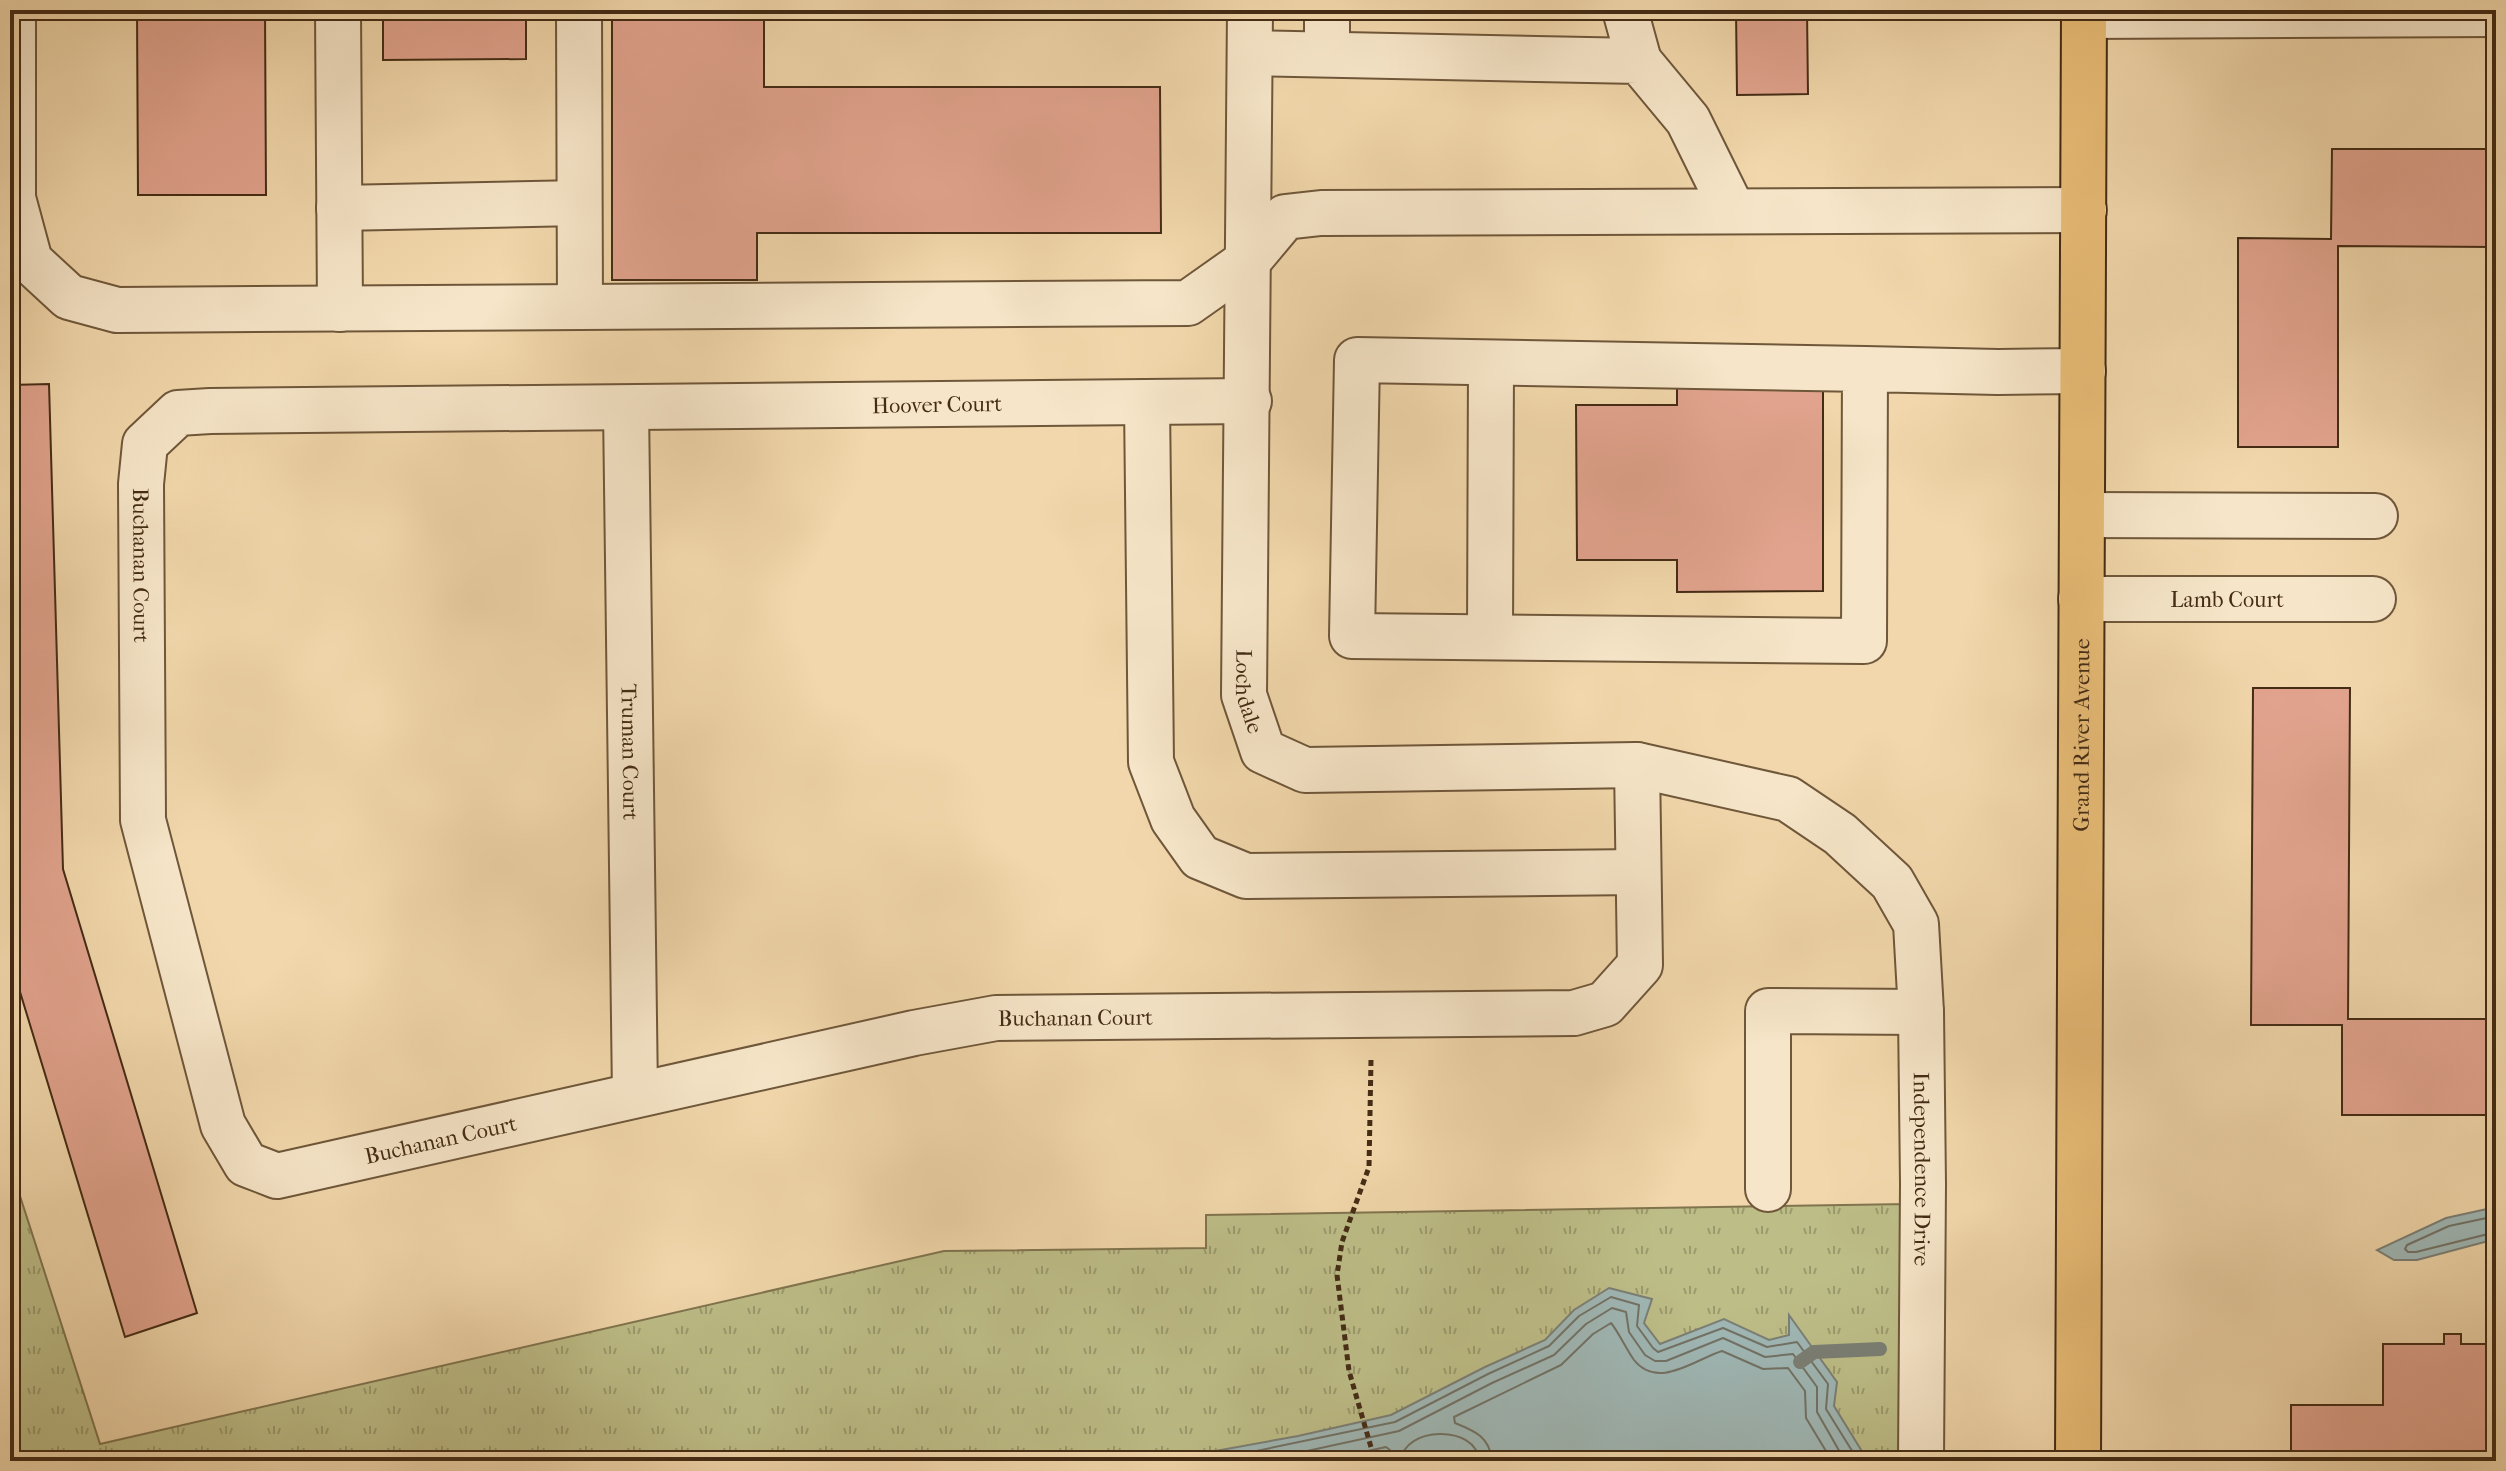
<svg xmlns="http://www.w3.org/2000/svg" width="2506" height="1471" viewBox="0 0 2506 1471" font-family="'IM FELL French Canon',serif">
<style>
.grass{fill:url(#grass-tufts);stroke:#80744e;stroke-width:2}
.water{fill:#9fb7b5;stroke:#7b7f75;stroke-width:2}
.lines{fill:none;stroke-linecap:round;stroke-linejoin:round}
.shore{stroke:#727265;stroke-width:2}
.stream{stroke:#7b7f75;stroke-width:14}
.building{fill:#e1a38d;stroke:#442c15;stroke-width:2}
.minor-casing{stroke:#6f573a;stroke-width:48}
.major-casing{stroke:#442c15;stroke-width:48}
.path{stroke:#442c15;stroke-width:5;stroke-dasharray:6 4;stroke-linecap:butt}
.minor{stroke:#f6e5c8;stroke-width:44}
.major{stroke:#e8bc76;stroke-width:44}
.labels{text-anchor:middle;stroke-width:8;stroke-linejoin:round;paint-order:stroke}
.street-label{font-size:22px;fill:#442c15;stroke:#f6e5c8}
</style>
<defs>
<pattern id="grass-tufts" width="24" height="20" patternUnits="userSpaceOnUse" patternTransform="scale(2)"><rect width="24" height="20" fill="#bdbd87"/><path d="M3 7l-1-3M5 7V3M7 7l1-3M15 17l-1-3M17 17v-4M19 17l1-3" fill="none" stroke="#9b9a6d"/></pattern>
</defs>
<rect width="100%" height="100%" fill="#f1d7ab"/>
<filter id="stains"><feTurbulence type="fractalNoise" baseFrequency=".0025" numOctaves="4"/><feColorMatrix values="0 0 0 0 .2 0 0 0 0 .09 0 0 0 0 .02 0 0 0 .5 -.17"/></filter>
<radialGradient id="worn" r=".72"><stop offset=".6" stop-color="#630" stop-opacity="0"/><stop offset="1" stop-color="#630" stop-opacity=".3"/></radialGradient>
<path class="grass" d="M10 1165 100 1444 944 1251 1206 1248V1215L1908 1204 1901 1461H10Z"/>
<path class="water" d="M2496 1207V1239L2417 1260H2394L2377 1250 2446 1218Z
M1609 1288 1652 1299 1644 1323 1660 1344 1724 1319 1769 1340 1789 1335V1315L1837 1382 1834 1406 1863 1453V1461H1470L1447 1451 1406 1461H1183L1210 1452 1298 1436 1391 1415 1485 1367 1545 1340 1574 1310Z"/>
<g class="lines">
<path class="shore" d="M2496 1216 2449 1226 2407 1245 2405 1249 2408 1252H2416L2496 1232
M1208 1461 1395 1422 1488 1374 1549 1346 1579 1316 1611 1297 1639 1305 1637 1326 1653 1348 1658 1352 1723 1328 1767 1347 1797 1342 1828 1384 1826 1409 1854 1454 1855 1461
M1261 1461 1399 1431 1492 1383 1554 1355 1586 1324 1612 1308 1626 1312 1629 1332 1645 1355 1655 1361H1666L1723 1338 1765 1357 1793 1354 1817 1387V1412L1845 1461
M1321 1461 1386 1447 1390 1450 1389 1461
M1401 1461C1403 1426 1477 1424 1479 1461
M1492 1461C1490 1437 1475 1431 1455 1423L1454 1417 1561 1365 1593 1334 1611 1323C1618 1331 1626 1349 1634 1360 1658 1390 1694 1360 1722 1351L1763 1369 1788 1368 1805 1391 1806 1418 1832 1461"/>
<path class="stream" d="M1800 1362 1814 1352 1880 1349"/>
</g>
<path class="building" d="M137 10H265L266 195H138Z
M383 10H526V59L383 60Z
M612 10H764V87H1160L1161 233H757V280H612Z
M1736 10H1807L1808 94 1737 95Z
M2332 149H2496V247L2338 246V447H2238V238L2331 239Z
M49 384 63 869 197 1313 125 1337 10 959V385Z
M1677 385H1823V591L1677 592V560H1577L1576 405H1677Z
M2253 688H2350L2348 1019H2496V1115H2342V1025H2251Z
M2444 1334H2461V1344H2496V1461H2435L2434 1454 2388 1453V1461H2291V1405H2383V1344H2444Z"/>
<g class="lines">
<g class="minor-casing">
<g id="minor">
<path d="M13 10V198L30 261 69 297 117 310 1188 303 1249 260 1285 217 1321 213 2084 210"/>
<path d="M338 10 340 309"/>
<path d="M579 10 580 307"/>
<path id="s1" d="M1250 10 1244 695 1263 751 1305 770 1637 765 1788 799 1840 834 1892 882 1916 924 1921 1012 1923 1184 1921 1461"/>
<path d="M1327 10V54"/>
<path d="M1625 10 1639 61"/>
<path d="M2084 16 2496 14"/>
<path d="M1250 53 1639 61 1688 120 1733 211"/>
<path d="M339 208 579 203"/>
<path d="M1865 369 1357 360 1352 636 1864 641 1865 369 1998 372 2083 371"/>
<path id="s2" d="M1249 401 210 411 178 413 145 444 141 484 143 820 223 1125 246 1164 277 1176 914 1033 996 1018 1574 1013 1605 1004 1640 965 1637 765"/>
<path d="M1147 402 1151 762 1173 819 1200 857 1246 876 1638 872"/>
<path id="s3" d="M626 408 635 1095"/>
<path d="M2084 515 2375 516"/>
<path id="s4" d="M2081 599H2373"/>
<path d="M1490 637 1491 363"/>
<path d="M1768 1189V1011L1921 1012"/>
</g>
</g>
<g class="major-casing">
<g id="major">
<path id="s5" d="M2078 1461 2084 10"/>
</g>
</g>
<path class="path" d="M1371 1060 1369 1167 1342 1242 1337 1275 1349 1371 1375 1461"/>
<use href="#minor" class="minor"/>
<use href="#major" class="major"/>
</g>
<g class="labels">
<g class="street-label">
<text transform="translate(937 404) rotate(-1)" y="8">Hoover Court</text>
<text dy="8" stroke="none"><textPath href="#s2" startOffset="1238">Buchanan Court</textPath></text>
<text dy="8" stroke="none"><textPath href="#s4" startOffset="146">Lamb Court</textPath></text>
<text dy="8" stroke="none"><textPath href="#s1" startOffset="682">Lochdale</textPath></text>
<text dy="8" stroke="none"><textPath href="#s5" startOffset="726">Grand River Avenue</textPath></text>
<text dy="8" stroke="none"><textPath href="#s3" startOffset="344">Truman Court</textPath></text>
<text dy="8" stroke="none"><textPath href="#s2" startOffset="2702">Buchanan Court</textPath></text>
<text dy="8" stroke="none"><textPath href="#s2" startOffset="2054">Buchanan Court</textPath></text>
<text dy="8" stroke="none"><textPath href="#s1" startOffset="1704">Independence Drive</textPath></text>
</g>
</g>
<rect width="2506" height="1471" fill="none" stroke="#f1d7ab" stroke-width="40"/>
<rect x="12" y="12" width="2482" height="1447" fill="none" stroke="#442c15" stroke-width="4"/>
<rect x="20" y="20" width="2466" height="1431" fill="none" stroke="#442c15" stroke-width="2"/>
<rect width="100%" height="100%" filter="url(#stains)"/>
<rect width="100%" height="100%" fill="url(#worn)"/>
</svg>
